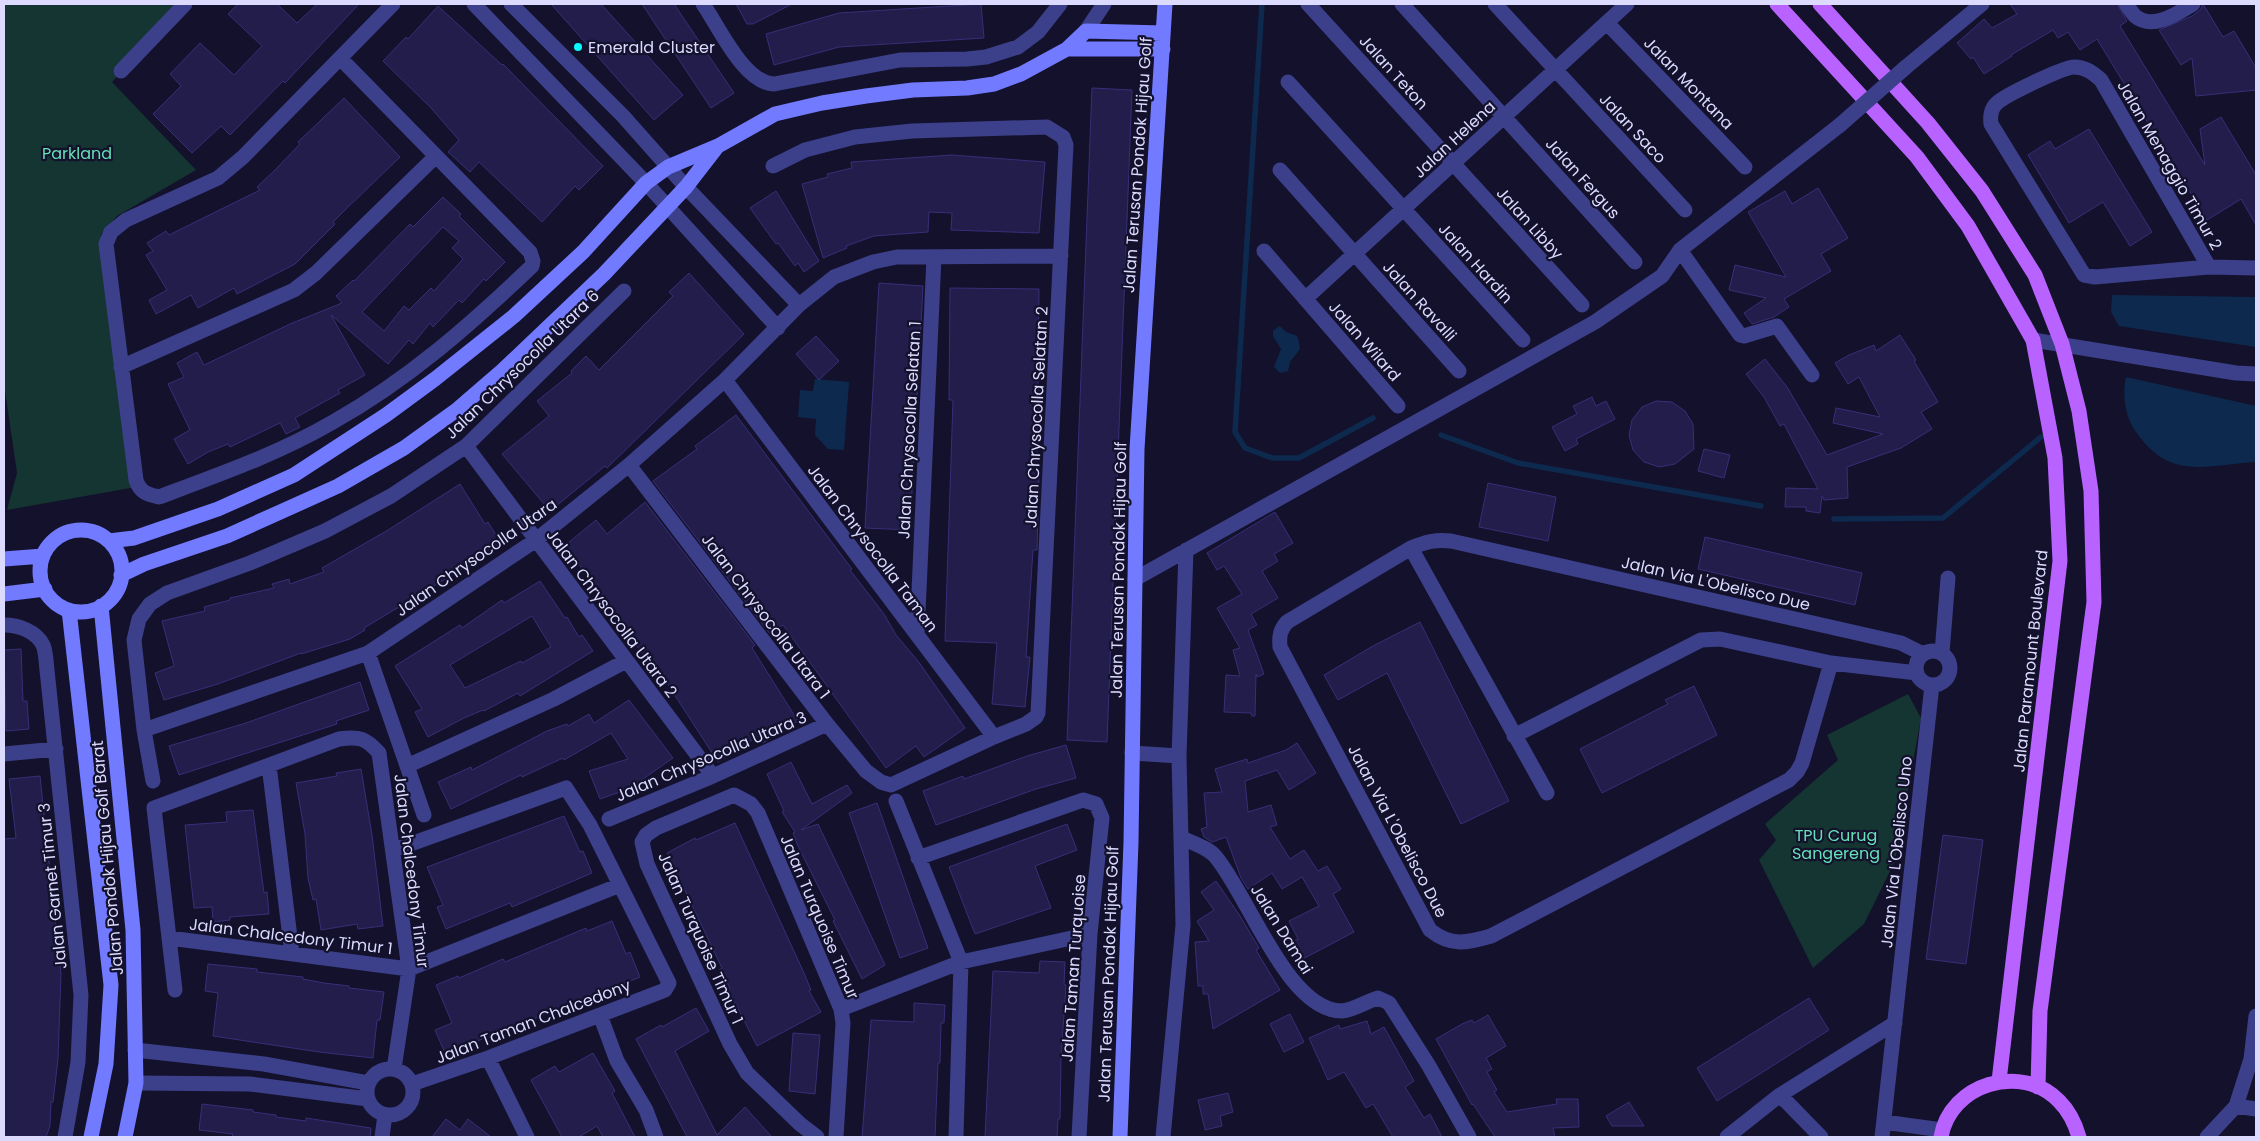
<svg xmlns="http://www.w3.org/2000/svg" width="2260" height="1141" viewBox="0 0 2260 1141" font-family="Poppins,sans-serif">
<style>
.green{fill:#143531}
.water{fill:#0d2a4e}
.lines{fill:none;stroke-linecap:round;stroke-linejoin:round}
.stream{stroke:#0d2a4e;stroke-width:5.5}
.building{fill:#231d4c;stroke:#372f78;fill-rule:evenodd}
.street{stroke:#3c3f8a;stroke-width:15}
.secondary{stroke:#727aff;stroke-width:15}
.primary{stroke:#b862ff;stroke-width:15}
.street-bridge{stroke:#3c3f8a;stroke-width:15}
.poi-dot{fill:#07faff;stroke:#13112b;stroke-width:2}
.labels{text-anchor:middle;stroke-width:4.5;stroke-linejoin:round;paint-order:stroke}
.poi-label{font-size:16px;fill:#dcdbff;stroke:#13112b;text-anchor:start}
.street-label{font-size:16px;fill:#dcdbff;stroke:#13112b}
.park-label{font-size:16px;fill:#65e1b8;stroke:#13112b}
</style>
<rect width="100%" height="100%" fill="#13112b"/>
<path class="green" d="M4 4H186L112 82 196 170 117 216 101 234 136 487 7 510 17 473 4 384Z
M1908 694 1921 718 1895 861 1864 924 1813 968 1759 860 1776 840 1765 824 1838 760 1827 735Z"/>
<path class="water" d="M2112 295 2256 297V347L2119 326 2111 312Z
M1279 326C1282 327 1283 330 1285 331 1296 338 1298 330 1300 349L1290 362 1288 371 1280 373 1274 367 1281 349 1273 336V331Z
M2126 377 2256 406V462C2205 465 2170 481 2136 432 2125 417 2122 395 2126 377Z
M815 379 849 382 844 450 828 449 815 435 816 419 798 417 800 390 813 391Z"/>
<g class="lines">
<path class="stream" d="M1262 4 1235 432 1245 448 1272 458H1299L1373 418
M1441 435 1518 463 1761 506
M1834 519 1943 518 2041 437"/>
</g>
<path class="building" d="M238 4H277L297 23 317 4H359L285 83 283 81 230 135 221 126 192 153 153 114 181 86 170 74 200 43 234 75 262 46 228 14Z
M551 4H601L683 95 654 120Z
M642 4H674L734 93 711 108Z
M736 4H792L753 24H747Z
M981 4 984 38 839 47 774 65 766 34 839 13Z
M2010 4H2117L2127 21 2120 26 2205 165 2200 129 2221 117 2256 175V225L2241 199 2207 220 2097 39 2080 50 2068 32 2058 38 2053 30 2011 55 2012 56 1984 74 1973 57 1971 59 1957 43 1984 19 1992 28 2017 14Z
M2203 4 2223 37 2234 31 2256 68V90L2196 96 2192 58 2181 65 2159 30 2192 16 2201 9Z
M438 6 502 65 503 64 603 166 579 190 575 186 542 222 479 162 470 172 448 152 459 140 431 108 383 61 406 37 408 39Z
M1092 88 1132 90 1107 742 1067 740Z
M344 98 400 157 344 211 333 222 335 224 295 264 237 294 234 288 198 308 191 295 156 314 149 300 167 290 146 255 153 251 147 243 166 231 169 235 260 190 257 187 275 170 300 144 298 142Z
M2089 129 2152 232 2130 246 2103 202 2069 223 2028 155 2050 141 2055 149Z
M952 155 1045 162 1039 233 951 230 952 213 929 212 928 232 874 236 846 246 847 248 823 258 802 184 828 177 827 174 852 168 851 162Z
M1818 188 1848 238 1821 254 1831 271 1784 299 1789 307 1774 317 1752 324 1744 313 1766 298 1729 290 1735 265 1786 277 1748 212 1785 191 1792 204Z
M776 191 819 261 804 272 798 263 795 266 778 243 776 244 750 208Z
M443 197 461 214 459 216 505 262 486 281 484 279 462 303 459 300 433 327 430 323 413 344 409 340 388 364 331 315 365 375 338 390 340 393 295 418 300 427 286 434 280 423 230 447 228 444 208 452 188 464 174 439 190 430 168 384 184 377 177 363 197 352 204 365 290 324 342 303 336 296 353 280 354 281 410 224 413 227ZM443 227 459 241 452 248 463 259 434 291 431 288 409 310 404 306 384 331 362 312Z
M689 273 744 334 607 468 605 466 550 511 502 454 549 416 537 401 572 373 571 371 586 356 599 370 673 296 669 292Z
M879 283 923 286 910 530 865 528Z
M950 288 1039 289 1038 385H1042L1041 421H1037V474H1039L1038 517 1037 550H1033L1026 657H1030L1025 707 992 704 997 643 945 641 953 400H949Z
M1900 335 1916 360 1914 361 1938 402 1921 412 1932 429 1901 448 1847 467 1848 498 1824 500 1822 496 1820 513 1806 511V507H1785L1786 488 1818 489 1784 424 1780 426 1764 397 1746 374 1765 359 1787 387 1827 455 1883 434 1833 423 1836 408 1880 417 1859 377 1848 384 1835 363 1849 355 1874 345 1876 351Z
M816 336 839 361 819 380 796 354Z
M1592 397 1596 406 1606 401 1615 419 1576 439 1578 444 1565 451 1552 427 1577 414 1573 406Z
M1656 401 1672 402 1685 411 1693 424 1694 449 1675 464 1659 467 1644 462 1633 450 1629 435 1632 420 1642 407Z
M736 415 852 569 850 570 884 614 896 635 918 661 965 728 924 757 916 746 886 768 783 625 770 634 653 481 697 449 695 446Z
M1704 449 1730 455 1724 478 1698 471Z
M1488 483 1556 497 1548 541 1479 527Z
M460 484 485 524 488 522 502 545 364 628 365 630 350 639 301 654V653L218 684 164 700 155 673 174 666 162 621 205 611 204 607 230 600V598L274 588 272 584 289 579 290 584 324 572 322 568 388 530Z
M645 502 755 645 752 648 798 721 763 743 758 736 718 762 663 677 650 665 582 568 563 547 596 520 607 534Z
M1275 512 1293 543 1274 554 1278 561 1262 571 1278 598 1251 614 1257 625 1248 630 1264 674 1257 677 1256 674 1255 716H1252L1251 713 1224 712 1226 675 1240 676 1233 650 1240 648 1217 608 1242 594 1224 566 1217 570 1207 553Z
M1705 537 1862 573 1855 605 1698 569Z
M540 581 565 618 567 617 579 637 582 635 593 651 520 696 518 693 484 711 483 710 464 718 428 737 415 712 422 709 395 666 460 625 462 628 502 600 504 603ZM532 616 551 647 522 663 521 661 465 688 450 665Z
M1420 622 1509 801 1461 824 1387 673 1338 700 1324 675 1373 646Z
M21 649 23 701H27L29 729 6 731 4 650Z
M360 682 369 710 336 721 337 724 179 775 169 746 246 723Z
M1694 686 1717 735 1602 793 1580 749 1668 704 1665 700Z
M629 700 673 758 636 784 637 786 600 799 589 771 628 759 611 733 564 760 563 758 522 777 521 775 451 809 438 782 471 767 472 770 547 731 567 724 568 726 589 714 594 723Z
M1297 743 1316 773 1289 790 1277 770 1245 781 1248 812 1271 805 1277 825 1270 827 1290 859 1304 850 1318 871 1327 866 1341 889 1333 894 1354 932 1299 961 1289 943 1298 939 1289 921 1319 906 1302 877 1282 889 1272 873 1248 889 1241 878 1226 837 1212 842 1204 837 1201 829 1207 827 1204 793 1222 792 1215 769 1247 759 1248 763 1286 750Z
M1066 745 1076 778 1036 789 936 825 923 791 963 776 964 779 1027 756Z
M791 762 812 804 847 785 852 793 801 830 818 824 885 965 862 979 833 921 835 920 798 846 793 833 795 832 782 812 784 811 767 774Z
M361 769 372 835 383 926 358 929 357 924 321 930 316 899 313 900 308 878 305 834 296 783 337 776 336 773Z
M40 776 61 974 58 1059 53 1102H51L50 1126 46 1137H4V839L16 838 9 779Z
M877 803 928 948 900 958 849 813Z
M253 810 264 893 267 892 269 914 230 917V920L213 922 212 907 194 908 185 825 227 822 226 812Z
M564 816 580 852 583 851 592 873 512 907 510 903 446 929 437 907 443 905 427 867Z
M735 823 804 973 811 990 809 991 821 1012 757 1046 728 989 730 988 719 970 722 968 667 853 695 838 696 840Z
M1067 824 1077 850 1035 866 1051 908 975 934 949 867Z
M1943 835 1983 840 1966 964 1926 959Z
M1216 881 1240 916 1259 948 1256 950 1280 990 1213 1029 1208 994H1203V986H1198L1195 942 1209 941 1197 921 1214 910 1201 892Z
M612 921 626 954 630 952 640 977 581 1002 580 1000 509 1029 445 1053 435 1030 452 1023 436 985 458 976 459 978 503 959 505 962 586 928 587 931Z
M1040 961 1065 962 1064 985H1066L1061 1059 1060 1119H1058L1057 1137H985L993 971 1039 973Z
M208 964 257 969V972L303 977V979L324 983 349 986V988L384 992 380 1020H377L373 1058 319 1052 213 1036 218 993 205 991Z
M1809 998 1829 1030 1717 1101 1697 1068Z
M914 1003 945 1005 944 1023H941L940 1063H938L935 1137H862L871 1020 914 1022Z
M696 1008 709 1031 675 1051 717 1135 745 1107 772 1137H687L636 1039 661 1025 662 1027Z
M1290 1014 1304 1042 1284 1052 1270 1024Z
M1488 1015 1506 1046 1486 1058 1492 1069 1487 1072 1497 1090 1494 1092 1507 1112 1557 1104 1556 1099H1578L1579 1127 1553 1128 1555 1137H1495L1473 1104 1472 1105 1436 1039 1462 1024 1472 1020 1474 1023Z
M1367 1021 1371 1034 1384 1027 1414 1081 1405 1087 1424 1118 1430 1114 1442 1137H1393L1373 1104 1366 1108 1344 1072 1328 1080 1309 1038 1339 1025 1340 1029Z
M793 1033 820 1035 815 1094 789 1091Z
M593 1053 615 1091 612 1093 635 1137H603L597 1126 579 1137H562L531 1080 555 1066 559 1072Z
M1228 1093 1233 1112 1220 1116 1222 1126 1205 1130 1198 1100Z
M1629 1102 1644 1126H1612L1606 1116Z
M202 1104 253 1110V1112L276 1115V1117L306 1121V1118L371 1128 370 1137H232L233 1134 199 1130Z
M446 1119 460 1130 468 1119 491 1137H432Z"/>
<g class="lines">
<path class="street" d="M474 4 646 183 778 328
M511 4 623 116 686 187 799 305
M703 4C719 27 744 83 774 84L900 60 967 59 986 57 1018 47 1038 32 1060 4
M1308 4 1582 305
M1402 4 1635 262
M1495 4 1685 210
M2126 4C2129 8 2132 13 2135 16 2153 31 2178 13 2193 4
M1607 23 1745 167
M1086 31 1104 4
M340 58 530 252 533 261 532 266C470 325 408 380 333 422 278 454 218 475 159 497 148 494 140 493 136 480L106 244 111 232 126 220 218 178 243 157 393 4
M1906 67 1982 4
M121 71 185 4
M1288 82 1523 340
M1280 170 1459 371
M1680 250 1740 335 1744 336 1777 326 1812 375
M1264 251 1398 406
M2209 267 2101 80C2093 73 2086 67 2074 67 2064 67 2005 95 1997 103 1991 108 1990 117 1991 124L2084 275 2095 277 2209 267 2256 268
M1305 299 1627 4
M2033 340 2236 373 2256 374
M121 367 294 290 316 273 436 156
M725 380 994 737
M466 446 713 776
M629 465 827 724 866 771 881 782 891 785 994 737 1026 724 1036 717 1038 713 1066 145 1063 137 1047 127 912 131 855 137 805 150 773 166
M1411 548 1547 793
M1135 579 1595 322 1662 276 1680 250 1840 125
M4 625C18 625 36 631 43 645 46 652 46 662 47 670L81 995 78 1062 65 1137
M917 635 934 257
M1916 668a17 17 0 1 1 34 0a17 17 0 1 1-34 0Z
M368 653 424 815
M1942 653 1948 578
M1831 663 1802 763 1797 772 1789 780 1491 936C1467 943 1451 947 1430 930L1280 647C1279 636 1280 630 1287 622L1411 548C1425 542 1436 539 1451 541L1901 643 1923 654
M144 730 368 653 536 540 629 465 725 380 799 305 834 277 873 262 897 257 1061 256
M1514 736 1701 640 1720 639 1831 663 1917 673
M1132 753 1179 756
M4 754 56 749
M269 765 292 954
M407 766 554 699 626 661
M153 781 144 730 134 640 139 619 150 604 167 593 250 563 325 531 391 496 466 446 624 291
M896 801 961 962 956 1137
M609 819 713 776 827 724
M1182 838C1192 843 1207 847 1215 856 1248 894 1287 1011 1342 1011 1354 1010 1367 1001 1378 998L1389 1003 1429 1066 1469 1137
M394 850 566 788 590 825 669 983 665 990 660 992 488 1058 412 1084
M918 858 1083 800 1096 804 1102 818 1090 934 1079 1137
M169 938 409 969 620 885
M175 990 154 808 339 739C359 736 366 738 379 753L409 969 394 1069
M841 1009 961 962 1090 934
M600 1015 617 1061 646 1110 656 1137
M135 1050 264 1064 368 1083
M488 1058 527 1137
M367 1092a23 23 0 1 1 46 0a23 23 0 1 1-46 0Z
M136 1083 250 1084 368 1099
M1780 1095 1821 1137
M2236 1106 2256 1109
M1884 1122 1942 1130
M382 1137 385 1115
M817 1137 800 1124 747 1073 730 1044 647 864 642 842 646 835 656 828 734 795 751 804 758 813 841 1009 843 1023 836 1137
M1163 1137 1183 925 1179 756 1186 550
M1727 1137 1780 1095 1895 1023
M1882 1137 1932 685
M2207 1137 2236 1106 2251 1059 2256 1016"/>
<path class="secondary" d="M1067 49H1163
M40 571a41 41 0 1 1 82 0a41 41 0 1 1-82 0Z
M109 541 134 538 218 509 294 475 386 415 435 379 514 316 583 252 646 183 668 167 718 146 775 114 822 103 866 96 913 90 967 88 994 84 1021 74 1067 49 1086 31 1163 33
M4 559 43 556
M121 575 144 564 227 536 338 486 404 448 458 409 502 371 604 274 686 187 717 147
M4 594 45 589
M101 606 133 930 136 1083 125 1137
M69 610 111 985 106 1064 91 1137
M1120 1137 1131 842 1137 449 1165 4"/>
<path class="primary" d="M1777 4 1917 157 1968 226 2033 340 2055 458 2060 561 1999 1081
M1820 4 1928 123 1982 191 2035 275 2062 344 2079 411 2091 491 2094 602 2040 1011 2038 1087
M1941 1137C1950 1084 2021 1062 2059 1101 2069 1111 2075 1123 2079 1137"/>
<path class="street-bridge" d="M1840 125 1906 67"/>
</g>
<circle class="poi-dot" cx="578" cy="47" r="5"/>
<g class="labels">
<g class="poi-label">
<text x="588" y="53">Emerald Cluster</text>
</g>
<g class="street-label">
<text transform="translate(1394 72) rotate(48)" y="6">Jalan Teton</text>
<text transform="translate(1689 83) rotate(46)" y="6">Jalan Montana</text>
<text transform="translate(1633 128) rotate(47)" y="6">Jalan Saco</text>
<text transform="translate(1454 139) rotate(-43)" y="6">Jalan Helena</text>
<text transform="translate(1137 165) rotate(-86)" y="6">Jalan Terusan Pondok Hijau Golf</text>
<text transform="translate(2170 165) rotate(60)" y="6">Jalan Menaggio Timur 2</text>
<text transform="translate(1583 178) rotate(48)" y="6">Jalan Fergus</text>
<text transform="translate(1530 223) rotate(48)" y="6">Jalan Libby</text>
<text transform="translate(1476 263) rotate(48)" y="6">Jalan Hardin</text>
<text transform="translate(1420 301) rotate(48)" y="6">Jalan Ravalli</text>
<text transform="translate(1365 341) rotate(49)" y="6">Jalan Wilard</text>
<text transform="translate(522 364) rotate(-44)" y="6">Jalan Chrysocolla Utara 6</text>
<text transform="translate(1036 417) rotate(-87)" y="6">Jalan Chrysocolla Selatan 2</text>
<text transform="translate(909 430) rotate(-87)" y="6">Jalan Chrysocolla Selatan 1</text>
<text transform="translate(873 548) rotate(53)" y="6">Jalan Chrysocolla Taman</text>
<text transform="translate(476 557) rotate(-35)" y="6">Jalan Chrysocolla Utara</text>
<text transform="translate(1118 570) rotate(-89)" y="6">Jalan Terusan Pondok Hijau Golf</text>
<text transform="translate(1716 583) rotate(13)" y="6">Jalan Via L'Obelisco Due</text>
<text transform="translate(612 613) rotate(53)" y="6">Jalan Chrysocolla Utara 2</text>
<text transform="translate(766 616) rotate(53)" y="6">Jalan Chrysocolla Utara 1</text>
<text transform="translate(2030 661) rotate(-84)" y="6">Jalan Paramount Boulevard</text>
<text transform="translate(711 756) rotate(-23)" y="6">Jalan Chrysocolla Utara 3</text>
<text transform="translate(1398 831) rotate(62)" y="6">Jalan Via L'Obelisco Due</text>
<text transform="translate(1896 852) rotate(-84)" y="6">Jalan Via L'Obelisco Uno</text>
<text transform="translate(107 858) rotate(-95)" y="6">Jalan Pondok Hijau Golf Barat</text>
<text transform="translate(412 871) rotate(83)" y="6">Jalan Chalcedony Timur</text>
<text transform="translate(52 886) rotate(-96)" y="6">Jalan Garnet Timur 3</text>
<text transform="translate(820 917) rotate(67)" y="6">Jalan Turquoise Timur</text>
<text transform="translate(1282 929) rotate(58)" y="6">Jalan Damai</text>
<text transform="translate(291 936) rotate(7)" y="6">Jalan Chalcedony Timur 1</text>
<text transform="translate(701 938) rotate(66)" y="6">Jalan Turquoise Timur 1</text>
<text transform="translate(1073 968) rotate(-86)" y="6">Jalan Taman Turquoise</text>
<text transform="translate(1108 974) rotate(-88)" y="6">Jalan Terusan Pondok Hijau Golf</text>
<text transform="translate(533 1021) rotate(-21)" y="6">Jalan Taman Chalcedony</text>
</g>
<g class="park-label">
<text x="77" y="159">Parkland</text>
<text x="1836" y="841">TPU Curug<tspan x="1836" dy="18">Sangereng</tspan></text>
</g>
</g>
<rect width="2260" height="1141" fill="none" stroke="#dcdbff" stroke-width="10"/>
</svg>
